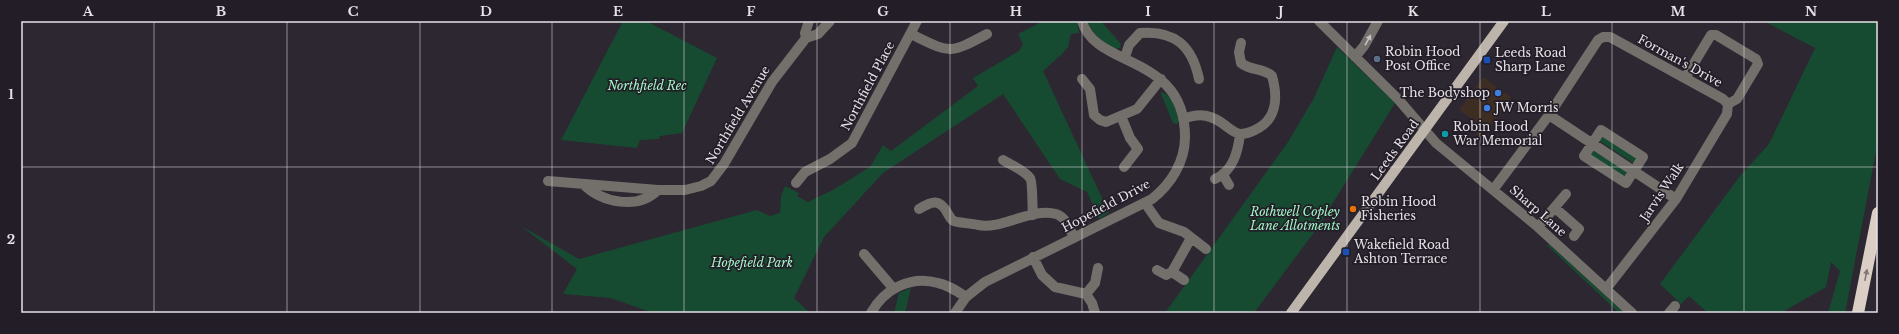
<svg xmlns="http://www.w3.org/2000/svg" width="1899" height="334" viewBox="0 0 1899 334" font-family="'Libre Baskerville',serif">
<style>
.commercial{fill:#3e2d23}
.green{fill:#174b31}
.lines{fill:none;stroke-linecap:round;stroke-linejoin:round}
.minor{stroke:#736f6b;stroke-width:10}
.major{stroke:#bdb4ab;stroke-width:10}
.highway{stroke:#dbcfc5;stroke-width:12}
.oneway{fill:#c3c0c2}
.oneway2{fill:#7f7676}
.grid{fill:none;stroke:#e5e2e8;stroke-width:1;stroke-opacity:0.55}
.service-dot{fill:#5c6f8a;stroke:#231d27;stroke-width:1.5}
.transit-dot{fill:#1a4fb4;stroke:#231d27;stroke-width:1.5}
.shop-dot{fill:#3f7fe0;stroke:#231d27;stroke-width:1.5}
.culture-dot{fill:#0f9aa8;stroke:#231d27;stroke-width:1.5}
.food-dot{fill:#e8710a;stroke:#231d27;stroke-width:1.5}
.labels{text-anchor:middle;stroke-width:3.5;stroke-linejoin:round;paint-order:stroke}
.poi-label{font-size:12px;fill:#e5e2e8;stroke:#231d27;text-anchor:start}
.street-label{font-size:12px;fill:#e5e2e8;stroke:#231d27}
.park-label{font-size:12px;font-style:italic;fill:#a1f7c6;stroke:#231d27}
.neatline{fill:none;stroke:#e5e2e8;stroke-width:1.5}
.grid-label{font-size:13px;text-anchor:middle;font-weight:bold;fill:#e5e2e8}
</style>
<rect width="100%" height="100%" fill="#2c2731"/>
<path class="commercial" d="M1483 77 1511 97 1482 138 1467 127 1472 119 1459 110Z"/>
<path class="green" d="M623 21H646L717 58 682 133 660 136 659 139 640 140 637 148 561 140Z
M1043 21H1077L1079 33 1071 34 1068 47 1062 54 1043 71 1109 213 1099 219 1087 192 1060 179 1003 94 883 173 824 237 794 298 810 313H653L611 298 563 294 577 269 521 226 579 259 757 210 770 216 780 213 781 196 785 186 799 193 797 196 808 202 833 190 870 167 883 145 891 151 978 86 973 78 1019 51 1023 44 1018 34Z
M1087 21H1101L1121 44 1120 48 1116 49C1102 44 1094 34 1087 21Z
M1764 21H1878V141L1845 313H1828L1840 271 1831 262 1826 287 1781 313H1708L1689 296 1681 304 1660 284 1740 176 1769 144 1815 48Z
M1337 47 1395 103 1318 227 1254 313H1165L1288 142 1314 98Z
M1161 92C1174 95 1176 111 1179 121L1177 124 1173 123 1161 94Z
M1603 133 1640 158 1635 164 1598 140Z
M1592 149 1629 174 1625 180 1588 155Z
M1547 245H1550L1624 313H1619Z
M911 288 905 313H894L899 293Z"/>
<g class="lines">
<path class="minor" d="M1319 21 1398 99 1436 143 1538 227 1632 313
M911 34C950 53 948 55 987 34
M806 38 805 33 809 21
M1125 57 1129 45 1140 33C1175 30 1192 46 1199 79
M1355 57 1364 46 1378 21
M1685 78 1711 35H1716L1756 59 1758 64 1737 99 1728 104
M1082 79 1090 89 1094 115 1100 120 1106 122 1137 109 1161 79
M1549 115 1676 199
M1121 116 1130 138 1138 149 1124 167
M1184 119C1200 112 1212 115 1226 126 1230 129 1235 133 1240 134 1245 134 1251 132 1255 130 1277 120 1278 97 1272 76 1264 68 1251 71 1241 63L1239 52 1241 43
M1601 130 1643 157 1626 183 1584 156Z
M1003 160C1011 165 1024 170 1030 178 1033 182 1032 207 1033 215
M1223 175 1229 185
M1215 179C1233 171 1238 152 1240 134
M548 181 658 190
M796 183 805 172 830 159 852 143 917 21
M583 184C602 203 638 210 658 190H685L701 186 711 181 724 164 772 82 806 38 818 34 830 21
M1493 190 1549 115 1598 40 1603 37H1610L1723 99 1728 104
M1145 203 1159 223 1184 232 1206 249
M1555 208 1579 229 1574 236
M919 209C932 201 940 198 948 214 950 217 951 220 954 221 957 223 971 223 978 225 1002 230 1032 207 1056 214 1066 217 1070 229 1074 238
M1538 227 1566 194
M864 254 893 288
M1033 257 1042 275 1055 287 1086 294 1092 303 1095 313
M1157 270 1166 275 1172 272 1184 280
M1172 272 1191 238
M1606 289 1676 199 1727 114 1728 104
M1086 294 1095 283 1098 268
M871 313C884 289 911 275 938 283 948 285 957 291 966 297
M955 313 966 297 985 282 1152 199C1171 184 1185 162 1185 137 1185 53 1095 69 1082 21
M1669 313 1675 306"/>
<path class="major" d="M1291 313 1504 21"/>
<path class="highway" d="M1858 313 1878 213"/>
</g>
<defs><path id="oneway-solid" d="M-6-.8H1V-3.2L6.5 0L1 3.2V.8H-6Z"/></defs>
<use class="oneway" href="#oneway-solid" transform="translate(1368 40) rotate(-61)"/>
<use class="oneway2" href="#oneway-solid" transform="translate(1866 275) rotate(-79)"/>
<path class="grid" d="M154 21V313M287 21V313M420 21V313M552 21V313M684 21V313M817 21V313M950 21V313M1082 21V313M1214 21V313M1347 21V313M1480 21V313M1612 21V313M1744 21V313M21 167H1878"/>
<circle class="service-dot" cx="1377" cy="59" r="4"/>
<g class="transit-dot">
<rect x="1483" y="56" width="8" height="8" rx="2"/>
<rect x="1342" y="248" width="8" height="8" rx="2"/>
</g>
<g class="shop-dot">
<circle cx="1498" cy="93" r="4"/>
<circle cx="1487" cy="108" r="4"/>
</g>
<circle class="culture-dot" cx="1445" cy="134" r="4"/>
<circle class="food-dot" cx="1353" cy="209" r="4"/>
<g class="labels">
<g class="poi-label">
<text x="1385" y="56">Robin Hood<tspan x="1385" dy="14">Post Office</tspan></text>
<text x="1495" y="57">Leeds Road<tspan x="1495" dy="14">Sharp Lane</tspan></text>
<text x="1490" y="97" text-anchor="end">The Bodyshop</text>
<text x="1495" y="112">JW Morris</text>
<text x="1453" y="131">Robin Hood<tspan x="1453" dy="14">War Memorial</tspan></text>
<text x="1361" y="206">Robin Hood<tspan x="1361" dy="14">Fisheries</tspan></text>
<text x="1354" y="249">Wakefield Road<tspan x="1354" dy="14">Ashton Terrace</tspan></text>
</g>
<g class="street-label">
<text transform="translate(1680 61) rotate(29)" y="4">Forman's Drive</text>
<text transform="translate(868 86) rotate(-62)" y="4">Northfield Place</text>
<text transform="translate(738 115) rotate(-59)" y="4">Northfield Avenue</text>
<text transform="translate(1395 150) rotate(-54)" y="4">Leeds Road</text>
<text transform="translate(1662 192) rotate(-56)" y="4">Jarvis Walk</text>
<text transform="translate(1106 206) rotate(-28)" y="4">Hopefield Drive</text>
<text transform="translate(1538 211) rotate(41)" y="4">Sharp Lane</text>
</g>
<g class="park-label">
<text x="647" y="90">Northfield Rec</text>
<text x="1295" y="216">Rothwell Copley<tspan x="1295" dy="14">Lane Allotments</tspan></text>
<text x="752" y="267">Hopefield Park</text>
</g>
</g>
<rect width="1899" height="334" fill="none" stroke="#231d27" stroke-width="44"/>
<rect x="22" y="22" width="1855" height="290" class="neatline"/>
<g class="grid-label">
<text x="88" y="16">A</text>
<text x="221" y="16">B</text>
<text x="353" y="16">C</text>
<text x="486" y="16">D</text>
<text x="618" y="16">E</text>
<text x="751" y="16">F</text>
<text x="883" y="16">G</text>
<text x="1016" y="16">H</text>
<text x="1148" y="16">I</text>
<text x="1281" y="16">J</text>
<text x="1413" y="16">K</text>
<text x="1546" y="16">L</text>
<text x="1678" y="16">M</text>
<text x="1811" y="16">N</text>
<text x="11" y="99">1</text>
<text x="11" y="244">2</text>
</g>
</svg>
